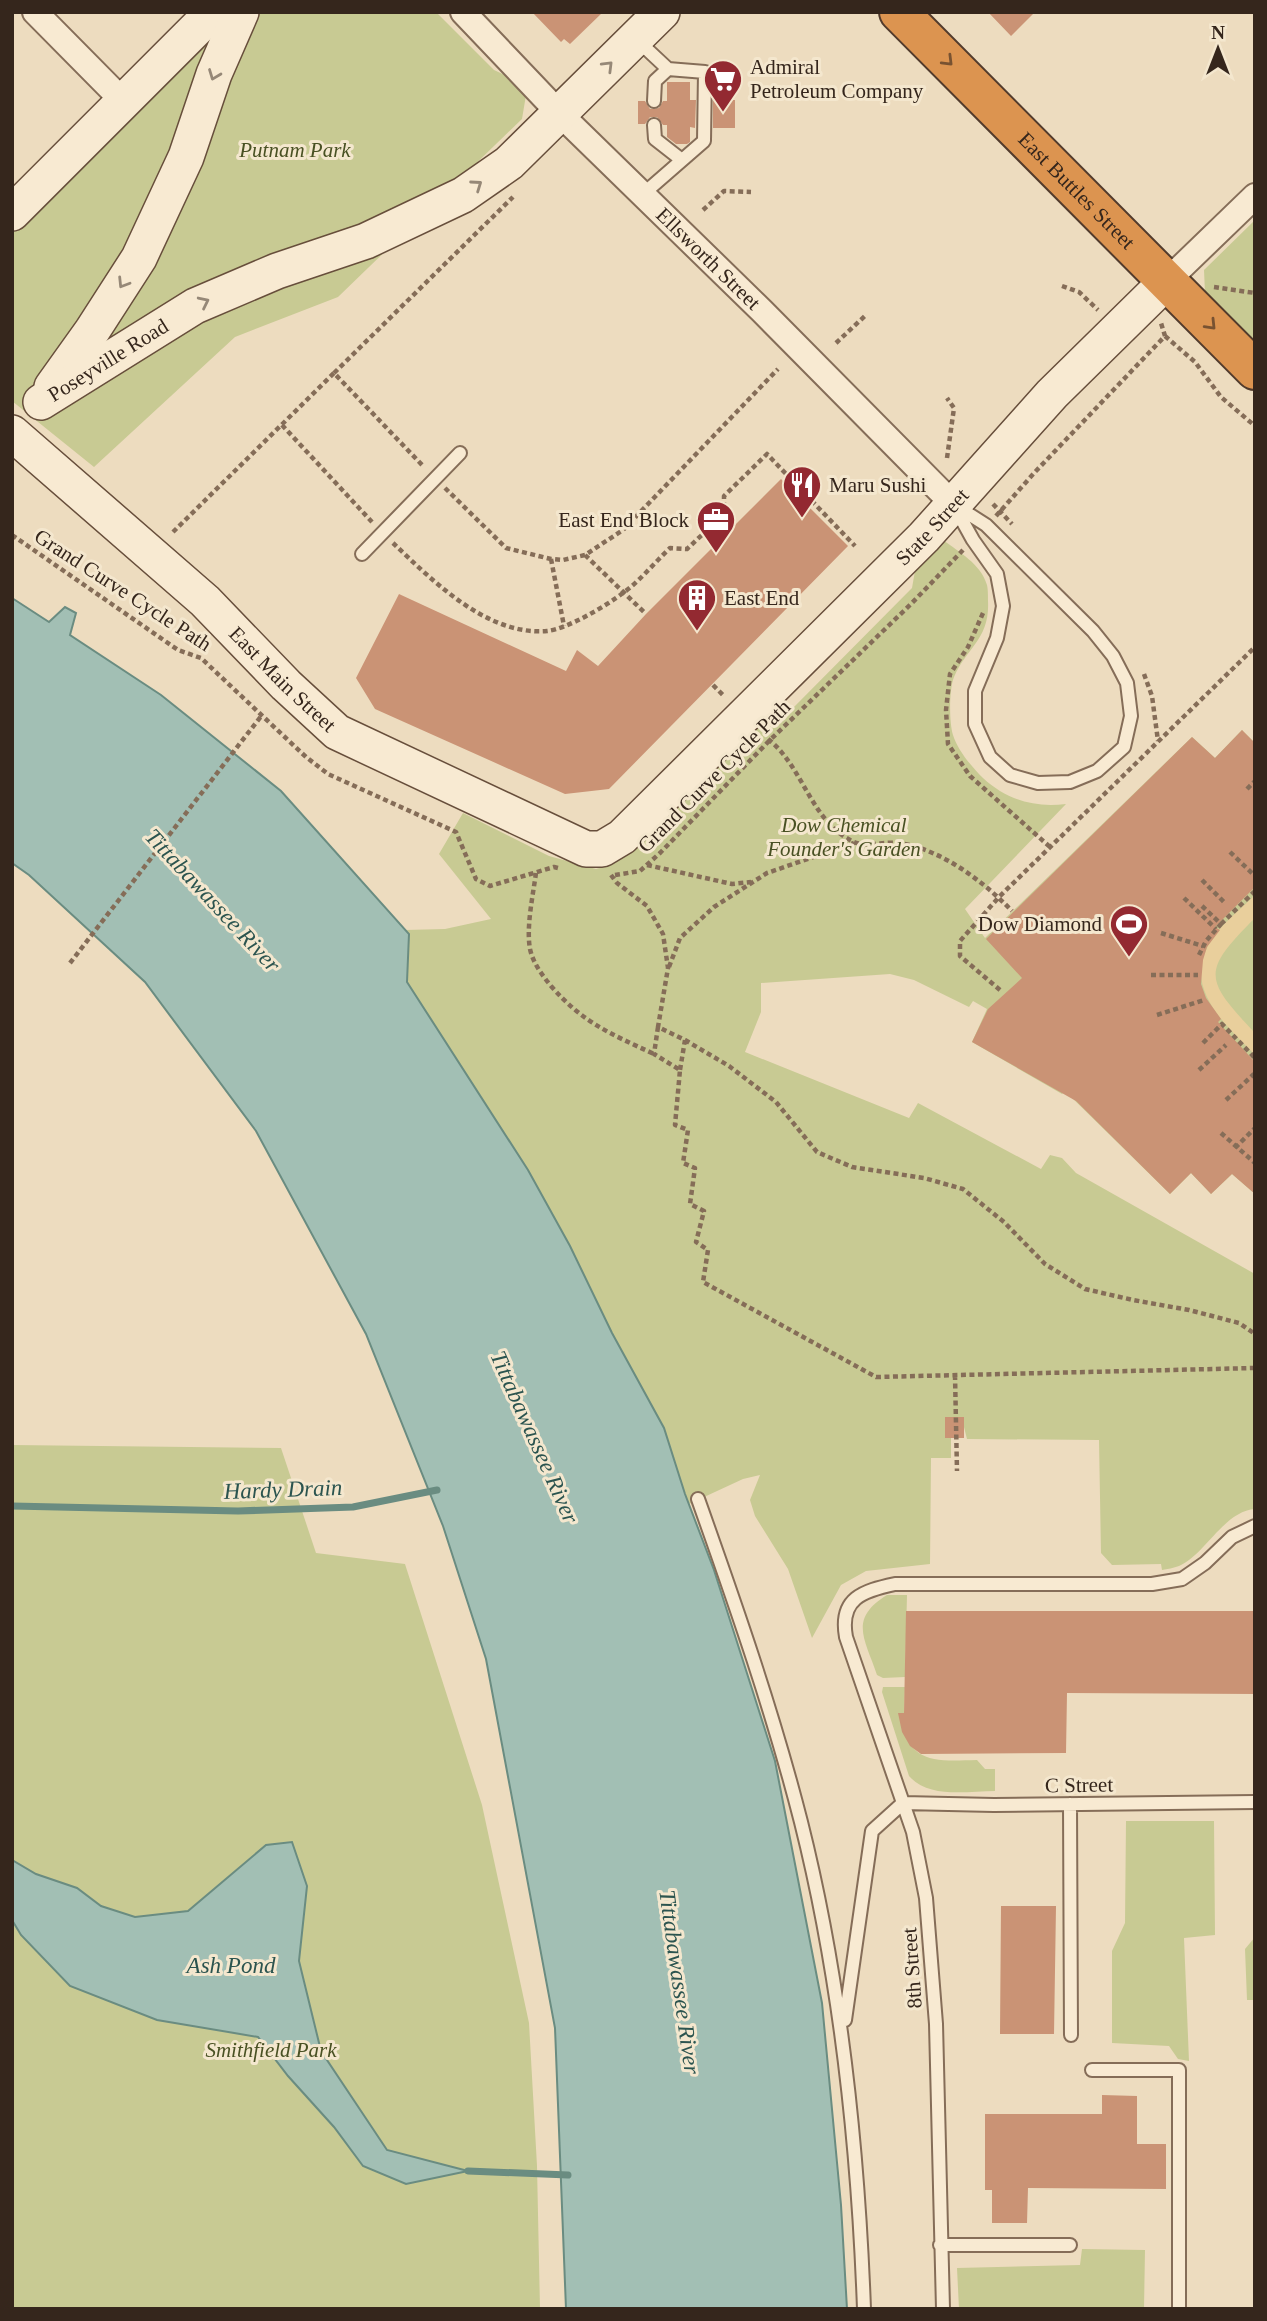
<svg xmlns="http://www.w3.org/2000/svg" width="1267" height="2321" viewBox="0 0 1267 2321" font-family="Georgia,serif">
<style>
.green{fill:#c8ca93}
.sand{fill:#e9cf9c}
.water{fill:#a2bfb4;stroke:#6a8c81;stroke-width:2}
.lines{fill:none;stroke-linecap:round;stroke-linejoin:round}
.stream{stroke:#6a8c81;stroke-width:7}
.building{fill:#ca9375}
.lane-casing{stroke:#856d58;stroke-width:16}
.street-casing{stroke:#856d58;stroke-width:28}
.secondary-casing{stroke:#674e3b;stroke-width:38}
.highway-casing{stroke:#523b2c;stroke-width:42}
.path{stroke:#856d58;stroke-width:4.5;stroke-dasharray:5 3.5;stroke-linecap:butt}
.lane{stroke:#f8ead2;stroke-width:12}
.street{stroke:#f8ead2;stroke-width:24}
.secondary{stroke:#f8ead2;stroke-width:35}
.highway{stroke:#dc9450;stroke-width:38}
.oneway{stroke:#785231}
.oneway2{stroke:#968877}
.labels{text-anchor:middle;stroke-width:6;stroke-linejoin:round;paint-order:stroke}
.poi-label{font-size:21px;fill:#35261c;stroke:#f4e7ce;text-anchor:start}
.park-label{font-size:21px;font-style:italic;fill:#495123;stroke:#f4e7ce}
.street-label{font-size:21px;fill:#35261c;stroke:#f4e7ce}
.water-label{font-size:23px;font-style:italic;fill:#2b544f;stroke:#f4e7ce}
</style>
<rect width="100%" height="100%" fill="#eddcbf"/>
<path class="green" d="M240 12H436L494 70 509 77 526 95 522 119 338 297 235 337 94 467 12 401V233Z
M1255 220V343L1205 293 1204 270Z
M943 540C959 552 981 564 987 585 988 589 988 596 988 601 990 639 967 647 954 677 949 689 949 722 953 735 958 751 972 767 983 778 1007 800 1034 808 1066 804L965 909 985 938 1192 737 1215 758 1242 730 1255 743V1194L1232 1174 1211 1194 1191 1173 1170 1194 1065 1091 1062 1094 972 1042 987 1009 973 1001 969 1007 914 980 890 974 761 983V1012L745 1052 909 1118 918 1103 1041 1169 1050 1155 1062 1158 1076 1173 1255 1274V1509C1224 1511 1205 1555 1179 1566 1174 1568 1167 1569 1162 1570L1161 1564 1112 1565 1101 1553 1099 1440 967 1439 964 1427 946 1418 945 1438H951V1458H931L930 1564 866 1571 841 1585 812 1638 788 1569 755 1516 750 1500 760 1475 743 1479 689 1504 570 1246 528 1170 406 982 409 935 405 930 445 929 491 919 439 854 463 813 549 856 596 869 613 864 646 838 773 707H794L912 588 916 565Z
M12 1445 281 1448 316 1553 405 1564 482 1805 529 2023 537 2166 540 2309H12Z
M887 1595H907L905 1677 883 1678 877 1675C865 1639 848 1619 887 1595Z
M883 1687H905L904 1713H899C908 1765 934 1761 977 1760L985 1769H995V1791C967 1791 929 1799 909 1776L882 1692Z
M1126 1821H1214L1215 1935 1184 1938 1189 2061 1178 2059 1169 2046 1112 2043V1951L1125 1923Z
M1255 1937V2000H1247L1245 1949Z
M1082 2249 1145 2250 1144 2309H959L957 2268 1080 2265Z"/>
<path class="sand" d="M1255 895V918C1201 972 1204 979 1255 1033V1055C1228 1027 1185 991 1207 948 1217 927 1239 911 1255 895Z"/>
<path class="water" d="M12 598 49 622 65 607 76 613 70 635 161 695 281 791 409 934 407 982 528 1170 570 1246 612 1333 664 1428 685 1494 714 1570 775 1761 822 2003 841 2205 847 2309H566L555 2028 486 1659 443 1526 366 1334 256 1131 145 982 29 875 12 863Z
M292 1842 307 1886 299 1961 321 2051 387 2150 468 2171 406 2184 363 2166 334 2127 288 2076 258 2037 157 2020 70 1986 21 1935 12 1920V1860L36 1874 77 1888 101 1906 135 1917 188 1911 266 1845Z"/>
<g class="lines">
<path class="stream" d="M12 1506 238 1511 353 1507 437 1490
M468 2171 568 2175"/>
</g>
<path class="building" d="M532 12H603L570 44 564 39 561 42Z
M988 12H1035L1011 36Z
M667 82H690V100H696L695 128 690 127V142L687 144H676L667 137V125H663L657 117H650L645 124H638V101H645L650 109 659 108 663 101H667Z
M713 100H735V128H713Z
M781 479 848 546 609 789 565 794 375 709 356 678 399 594 566 671 577 650 598 666 646 614Z
M1242 730 1255 743V887L1215 927 1220 930 1207 947 1203 960 1201 984 1206 998 1221 1019 1218 1022 1255 1062V1194L1232 1174 1211 1194 1191 1173 1170 1194 1076 1101 972 1042 988 1009 1022 978 986 939 1192 737 1215 758Z
M945 1417H964V1438H945Z
M906 1611H1255V1694L1067 1693 1066 1753 921 1754 910 1746 902 1732 898 1713H904Z
M1001 1906H1056L1054 2034H1000Z
M1102 2095 1137 2096V2144H1166V2189L1028 2188 1027 2223H992V2190H985V2114H1102Z"/>
<g class="lines">
<g class="lane-casing">
<path id="lane" d="M637 40 668 69 705 72 704 141 642 195
M654 101 655 81 668 69
M654 125 655 139 678 157
M953 504 986 525 1093 631 1113 656 1127 683 1131 716 1124 747 1097 771 1070 782 1038 783 1010 775 990 757 975 724V691L997 638 1003 606 997 574 973 540Z
M362 554 460 453
M698 1499C736 1606 773 1712 801 1822 841 1981 858 2145 864 2309
M1070 1804 1071 2035
M845 2020 872 1831 903 1803 994 1805 1255 1802
M1092 2070H1179V2309
M940 2245H1070
M943 2309 936 2024 926 1898 913 1832 846 1637C839 1598 863 1591 895 1584H1152L1182 1579 1205 1563 1232 1537 1255 1526"/>
</g>
<g class="street-casing">
<g id="street">
<path d="M35 12 123 101"/>
<path id="s1" d="M463 12 560 114 762 311 953 504"/>
<path d="M1168 280 1255 196"/>
</g>
</g>
<g class="secondary-casing">
<g id="secondary">
<path d="M12 213 213 12"/>
<path d="M52 387 92 331 139 258 186 157 214 74 241 12"/>
<path id="s2" d="M41 402 195 306 277 271 366 241 463 195 509 163 662 12"/>
<path id="s3" d="M12 433 205 601 286 685 337 732 586 849H602L622 837 924 537 1052 394 1168 280"/>
</g>
</g>
<g class="highway-casing">
<g id="highway">
<path id="s4" d="M899 12 1255 370"/>
</g>
</g>
<path class="path" d="M703 210 724 191 751 192
M1062 286 1079 292 1098 310
M1214 287 1255 293
M1165 336 1195 362 1221 397 1255 426
M836 343 867 314
M334 373 513 197
M282 425 372 522
M947 458 954 408 947 398
M445 488 506 548 551 559 563 560 585 555 623 530 778 369
M993 504 1012 524
M996 516 1035 472 1165 336 1161 323
M173 532 334 373 424 467
M12 535 178 650 201 658 306 757 328 774 456 832 476 879 490 886 554 867 558 868
M393 543C433 581 487 636 547 631 567 629 606 606 623 593 640 581 654 563 670 548L687 549 724 514V496L767 454 855 546
M585 555 646 614
M551 559 564 626
M983 613 968 647 950 674 946 710 948 744 970 776 1050 847
M1144 674 1152 696 1158 741
M713 685 725 697
M768 739C803 766 810 820 852 841 864 848 885 841 900 843 942 850 983 881 1012 911
M1247 789 1255 781
M1230 852 1255 876
M647 865 732 884 751 882
M536 873C533 895 526 927 530 949 533 963 542 975 551 986 583 1023 611 1034 654 1054
M611 875 617 883 647 906 663 934 668 968 658 1027 685 1040 680 1070
M615 875 640 871 660 853 769 741 911 604 963 550
M1202 880 1226 904
M1184 898 1216 929
M1221 924 1255 891
M1161 933 1203 946
M1199 955 1206 941 1221 924 1202 906
M70 963 262 715
M669 967 680 938 714 907 767 873 854 843
M1151 975H1198
M1000 990 960 956V941L999 897 1255 647
M1157 1015 1204 1000
M658 1027 654 1054 680 1070 675 1125 688 1130 683 1163 695 1168 690 1204 704 1211 696 1242 708 1250 703 1282 876 1377 1255 1368
M685 1040 729 1066 776 1102 817 1152 852 1167 924 1178 963 1189 1004 1222 1045 1264 1085 1289 1133 1300 1189 1310 1239 1323 1255 1334
M1203 1043 1222 1024 1255 1058
M1199 1070 1226 1045
M1226 1100 1254 1074
M1221 1133 1255 1163
M1235 1148 1255 1128
M955 1375 957 1471"/>
<use href="#lane" class="lane"/>
<use href="#street" class="street"/>
<use href="#secondary" class="secondary"/>
<use href="#highway" class="highway"/>
</g>
<defs><path id="oneway-chevron" d="M-2-3.5L2.5 0L-2 3.5" fill="none" stroke-width="1.6" stroke-linecap="round" stroke-linejoin="round" transform="scale(1.75)"/></defs>
<g class="oneway">
<use href="#oneway-chevron" transform="translate(948 61) rotate(45)"/>
<use href="#oneway-chevron" transform="translate(1211 325) rotate(46)"/>
</g>
<g class="oneway2">
<use href="#oneway-chevron" transform="translate(608 66) rotate(-45)"/>
<use href="#oneway-chevron" transform="translate(214 75) rotate(111)"/>
<use href="#oneway-chevron" transform="translate(477 185) rotate(-35)"/>
<use href="#oneway-chevron" transform="translate(123 283) rotate(122)"/>
<use href="#oneway-chevron" transform="translate(204 302) rotate(-26)"/>
</g>
<defs>
<g id="supermarket-pin" transform="scale(2.0125)"><path d="M0 17L-7.5 6A9.5 9.5 0 1 1 7.5 6Z" fill="#932931" stroke="#f4e7ce"/><path d="M-6-5.5h2.5l.6 2H6L4.5 2H-2.5L-4.4-4H-6ZM-1.5 3.2a1.3 1.3 0 1 0 .1 0ZM3 3.2a1.3 1.3 0 1 0 .1 0Z" fill="#fff"/></g>
<g id="restaurant-pin" transform="scale(2.0125)"><path d="M0 17L-7.5 6A9.5 9.5 0 1 1 7.5 6Z" fill="#932931" stroke="#f4e7ce"/><path d="M-5-6h1v4h1v-4h1v4h1v-4h1v5L-1.5 .5V6h-2V.5L-5-1ZM5-6V6H3V1.5H1.5Q1.5-4 5-6Z" fill="#fff"/></g>
<g id="office-pin" transform="scale(2.0125)"><path d="M0 17L-7.5 6A9.5 9.5 0 1 1 7.5 6Z" fill="#932931" stroke="#f4e7ce"/><path d="M-6-3h4V-5.5h4V-3h4V5H-6ZM-1-4.5V-3h2v-1.5ZM-6 0V1H6V0Z" fill="#fff"/></g>
<g id="building-pin" transform="scale(2.0125)"><path d="M0 17L-7.5 6A9.5 9.5 0 1 1 7.5 6Z" fill="#932931" stroke="#f4e7ce"/><path d="M-4-6H4V6H1V3H-1V6H-4ZM-2.5-4.3h1.7v1.8h-1.7ZM.8-4.3h1.7v1.8H.8ZM-2.5-1h1.7V.8h-1.7ZM.8-1h1.7V.8H.8Z" fill="#fff"/></g>
<g id="stadium-pin" transform="scale(2.0125)"><path d="M0 17L-7.5 6A9.5 9.5 0 1 1 7.5 6Z" fill="#932931" stroke="#f4e7ce"/><path d="M0-5a6.5 5 0 1 0 0 10a6.5 5 0 1 0 0-10ZM-3.5-1.8h7v3.6h-7Z" fill="#fff"/></g>
</defs>
<g fill-rule="evenodd">
<use href="#supermarket-pin" x="723" y="79"/>
<use href="#restaurant-pin" x="802" y="485"/>
<use href="#office-pin" x="716" y="520"/>
<use href="#building-pin" x="697" y="598"/>
<use href="#stadium-pin" x="1129" y="924"/>
</g>
<g class="labels">
<g class="poi-label">
<text x="750" y="74">Admiral<tspan x="750" dy="24">Petroleum Company</tspan></text>
<text x="829" y="492">Maru Sushi</text>
<text x="689" y="527" text-anchor="end">East End Block</text>
<text x="724" y="605">East End</text>
<text x="1102" y="931" text-anchor="end">Dow Diamond</text>
</g>
<g class="park-label">
<text x="295" y="157">Putnam Park</text>
<text x="844" y="832">Dow Chemical<tspan x="844" dy="24">Founder's Garden</tspan></text>
<text x="271" y="2057">Smithfield Park</text>
</g>
<g class="street-label">
<text dy="7" stroke="none"><textPath href="#s4" startOffset="252">East Buttles Street</textPath></text>
<text dy="7" stroke="none"><textPath href="#s1" startOffset="348">Ellsworth Street</textPath></text>
<text dy="7" stroke="none"><textPath href="#s2" startOffset="79">Poseyville Road</textPath></text>
<text dy="7" stroke="none"><textPath href="#s3" startOffset="1195">State Street</textPath></text>
<text transform="translate(123 590) rotate(33)" y="7">Grand Curve Cycle Path</text>
<text dy="7" stroke="none"><textPath href="#s3" startOffset="366">East Main Street</textPath></text>
<text transform="translate(714 776) rotate(-45)" y="7">Grand Curve Cycle Path</text>
<text transform="translate(1079 1785) rotate(-1)" y="7">C Street</text>
<text transform="translate(912 1968) rotate(-94)" y="7">8th Street</text>
</g>
<g class="water-label">
<text transform="translate(213 900) rotate(47)" y="8">Tittabawassee River</text>
<text transform="translate(535 1437) rotate(66)" y="8">Tittabawassee River</text>
<text transform="translate(283 1489) rotate(-2)" y="8">Hardy Drain</text>
<text x="231" y="1973">Ash Pond</text>
<text transform="translate(680 1982) rotate(82)" y="8">Tittabawassee River</text>
</g>
</g>
<rect width="1267" height="2321" fill="none" stroke="#35261c" stroke-width="28"/>
<g transform="translate(1218 49)" stroke="#f4e7ce" stroke-width="5" paint-order="stroke">
<path d="M0-5L12 26L0 18L-12 26Z" fill="#35261c"/>
<text y="-10" font-size="19" font-weight="bold" text-anchor="middle" fill="#35261c">N</text>
</g>
</svg>
